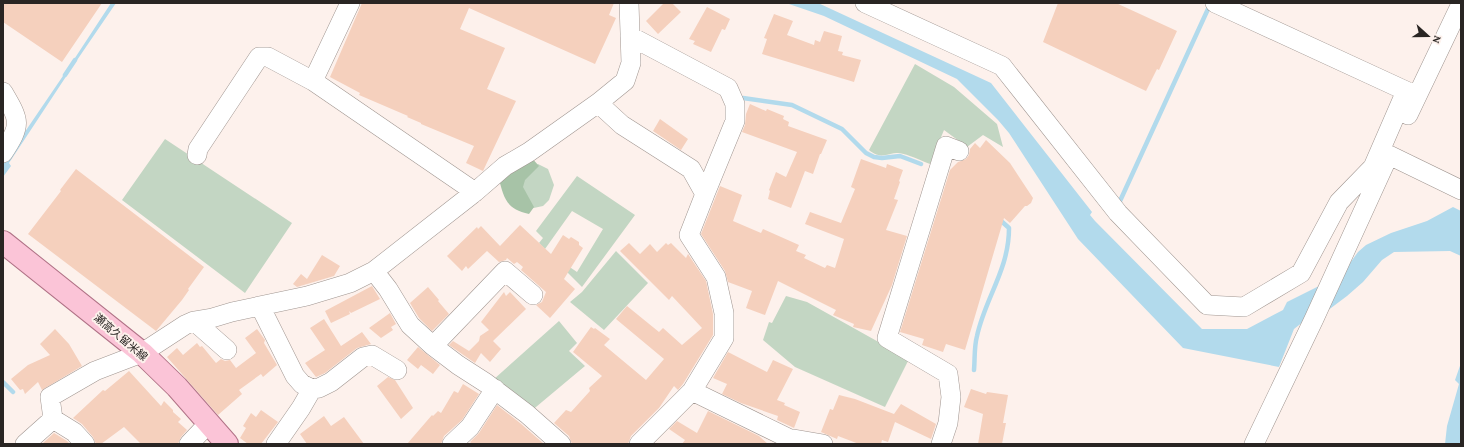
<svg xmlns="http://www.w3.org/2000/svg" width="1464" height="447" viewBox="0 0 1464 447" font-family="'Crimson Pro','Noto Sans JP',serif">
<style>
.green{fill:#c3d6c3}
.forest{fill:#a7c3a7}
.water{fill:#b2daec}
.lines{fill:none;stroke-linecap:round;stroke-linejoin:round}
.stream{stroke:#b2daec;stroke-width:4.5}
.building{fill:#f5d0bd}
.minor-casing{stroke:#a09691;stroke-width:20}
.major-casing{stroke:#b07286;stroke-width:24}
.minor{stroke:#fff;stroke-width:19}
.major{stroke:#fbc4d7;stroke-width:22}
.labels{text-anchor:middle;stroke-width:4;stroke-linejoin:round;paint-order:stroke}
.street-label{font-size:11px;fill:#292523;stroke:#fdf1ec}
</style>
<rect width="100%" height="100%" fill="#fdf1ec"/>
<path class="green" d="M915 64 954 87 997 124 1003 147 983 135 967 147 944 130 930 164C922 161 908 154 899 153 886 153 881 160 869 150Z
M165 139 292 223 245 293 122 200Z
M538 164 548 169 554 185 549 200 543 206 529 209 519 188 524 177Z
M577 176 635 215 582 287 546 251 577 272 603 229 572 211 545 249 539 243 543 238 536 231Z
M616 251 648 283 604 330 570 302 582 292Z
M786 296 807 302 909 359 885 407 795 367 763 340 769 322 772 323Z
M559 321 577 343 569 351 585 366 530 412 493 380Z"/>
<path class="forest" d="M529 155 539 166 525 180 523 187 534 207 529 214C505 209 504 197 498 176Z"/>
<path class="water" d="M111 3H116L73 66 71 64Z
M786 3H818L991 83 1092 212 1090 215 1095 221 1202 329H1247L1283 310 1287 302 1319 286 1345 270 1358 252 1366 245 1391 233 1427 221 1453 207 1461 211V256L1450 251 1394 252 1382 260 1363 282 1347 296 1327 311 1308 318 1294 329 1279 367 1183 348 1078 239 1009 133 998 120 957 79 824 16Z
M67 70 69 72 9 163 11 166 3 177V164Z
M1461 363V444H1445L1447 426 1459 384 1455 380Z"/>
<g class="lines">
<path class="stream" d="M65 75 75 60
M743 98 792 105 842 129 866 153 874 157 882 158 900 156 921 164
M1120 201 1208 9
M974 370C975 359 974 347 977 336 985 298 1009 270 1009 228L999 219
M3 382 13 392"/>
</g>
<path class="building" d="M3 3H102L62 62 3 22Z
M362 3H614L609 15 616 18 595 64 469 8 460 29 505 48 487 89 516 101 483 171 466 163 474 146 421 124V123L407 117 408 116 359 95 360 93 330 77Z
M664 3H672L681 12 658 34 646 21Z
M1058 3H1116L1177 31 1159 70 1157 69 1146 91 1043 42Z
M707 7 730 19 725 30 722 29 711 52 693 44 695 41 689 39Z
M774 14 793 21 787 35 814 45 815 40 820 42 824 31 842 36 838 51 843 52 842 55 861 60 854 82 762 54 767 39 764 38Z
M750 104 766 111 767 109 784 116 783 119 789 122 788 126 827 140 821 154H820L813 174 805 171 791 208 768 199 770 191 769 190 776 172 786 177 797 152 742 132 745 125 746 114Z
M660 119 688 139 681 150 653 131Z
M986 140 1010 163 1033 198 1031 203 1027 206H1025L1010 223 1004 218 965 350 946 344 943 352 922 345 924 339 900 332 950 170 958 162 966 159 969 155 970 149 975 143 980 148Z
M861 159 886 168 887 164 903 170 899 181 900 182 894 199 898 200 886 230 907 236 892 285 871 331 853 327 854 324 833 315 836 310 778 281 765 315 746 308 752 291 728 282 725 271 701 234 720 186 742 195 733 221 761 233 763 229 799 245 796 251 806 255 804 258 825 268 827 265 835 268 844 239 805 224 810 212 841 223 855 189 851 187Z
M76 169 204 267 188 289 189 290 182 300 156 331 28 234 61 191 60 190Z
M520 225 551 254 563 235 569 239 571 237 579 242V245L583 248 564 279 575 289 550 318 536 305 542 302 546 292 521 270 523 267 517 262 514 264 507 258 506 260 499 262 487 251 468 269 466 266 462 271 447 256 477 227 478 229 481 226 500 246Z
M629 243 640 254 650 244 657 252 666 243 668 245 671 243 686 258 688 254 706 281 713 314V335L683 384 678 390 674 386 659 408 631 436 628 444H572L569 436 554 423 566 410 571 412 590 391 589 388 602 376 573 352 591 327 594 329 595 328 610 339 604 345 646 380 664 359 616 319 627 306 659 332 663 328 682 345 702 328 672 296 669 300 620 251Z
M322 255 340 266 334 276 297 287 293 284 301 274 307 279Z
M372 286 380 299 351 313 349 311 350 314 331 323 325 311Z
M428 287 439 300 438 301 449 314 432 331 419 318 410 303Z
M504 292 506 296 510 292 526 309 493 341 501 349 490 362 481 353 475 363 449 345 453 341 469 351 479 341 480 336 489 330 481 322Z
M390 313 396 324 391 327 393 330 381 338 369 328Z
M324 319 341 346 362 332 371 344 357 348 325 373 316 377 305 363 325 350 310 328Z
M55 329 69 344 82 366 42 390 38 382 25 394 23 389 20 390 11 379 28 365 50 355 40 344Z
M257 329 265 340 264 343 277 365 263 377 261 374 239 390 242 394 218 415 167 357 177 348 183 355 197 343 200 347 202 346 216 363 221 359 225 361 230 360 236 368 256 353 245 338Z
M418 347 440 365 433 374 421 365 418 369 407 360Z
M728 352 767 372 773 360 793 369 777 400 785 403 784 405 800 412 794 428 777 420 778 416 741 403 722 394 727 384 713 378Z
M129 371 161 406 164 401 173 410V412L181 419 178 422 187 430 181 437 178 444H141L124 427 101 444H96L93 437 82 424 73 418 103 390 105 391Z
M388 377 395 380 413 408 401 419 377 386Z
M463 384 479 394 462 420 444 436 441 444H407L432 415 433 416 438 411 441 413 454 391 458 393Z
M971 389 986 394 987 392 1008 395 1003 423H1006L1002 444H978L983 414 964 407Z
M839 395 855 399 894 414 901 404 936 424 931 439 895 422 888 442 882 440 881 444H859L838 436 837 439 821 432 830 409 833 410Z
M497 405 520 423 544 444H472L470 442 479 433Z
M261 410 278 422 261 444H248L240 438 246 428 243 426 251 413 256 417Z
M708 411 759 436 768 444H682L685 440 669 429 677 421 697 433Z
M324 416 331 426 344 417 364 444H307L300 434Z
M54 433 67 441 70 444H42Z"/>
<g class="lines">
<g class="minor-casing">
<path id="minor" d="M865 3 1002 66 1118 213 1207 305 1244 307 1301 273 1339 202 1373 167 1406 91
M1215 3 1417 96
M630 36 728 88 735 104V121L705 194
M313 81 350 3
M3 92C20 121 22 124 3 153
M598 103 622 125 691 169 705 194 689 235 716 277 724 313V338L692 391 639 444
M1408 115 1461 4
M197 155 198 149 259 57H268L313 81 475 192
M1389 155 1461 190
M374 271 388 289 410 325 433 346 458 365 486 383 527 414 561 444
M262 306 263 312 295 376 302 384 312 389 301 408 276 444
M194 321 227 350
M433 346 505 271 533 295
M312 389 319 388 331 382 363 357 372 355 397 370
M692 391 788 438 823 444
M53 419 74 432 85 444
M25 444 53 419 50 397 95 371 142 353 185 325 194 321 212 318 232 312 307 296 350 283 374 271 475 192 505 166 529 152 598 103 625 81 631 63 629 3
M189 444 208 424
M452 444 470 427 495 389
M941 444 948 423 951 397 948 374 887 338 946 146 959 151
M1254 444 1314 319 1387 159"/>
</g>
<g class="major-casing">
<path id="major" d="M3 242 142 353 177 387 227 444"/>
</g>
<use href="#minor" class="minor"/>
<use href="#major" class="major"/>
</g>
<g class="labels">
<g class="street-label">
<text transform="translate(121 337) rotate(40)" y="4">瀬高久留米線</text>
</g>
</g>
<rect width="1464" height="447" fill="none" stroke="#292523" stroke-width="8"/>
<g transform="translate(1428 36) rotate(111)" stroke="#fdf1ec" stroke-width="3" paint-order="stroke">
<path d="M0-3L7 15L0 10L-7 15Z" fill="#292523"/>
<text y="-6" font-size="11" font-weight="bold" text-anchor="middle" fill="#292523">N</text>
</g>
</svg>
